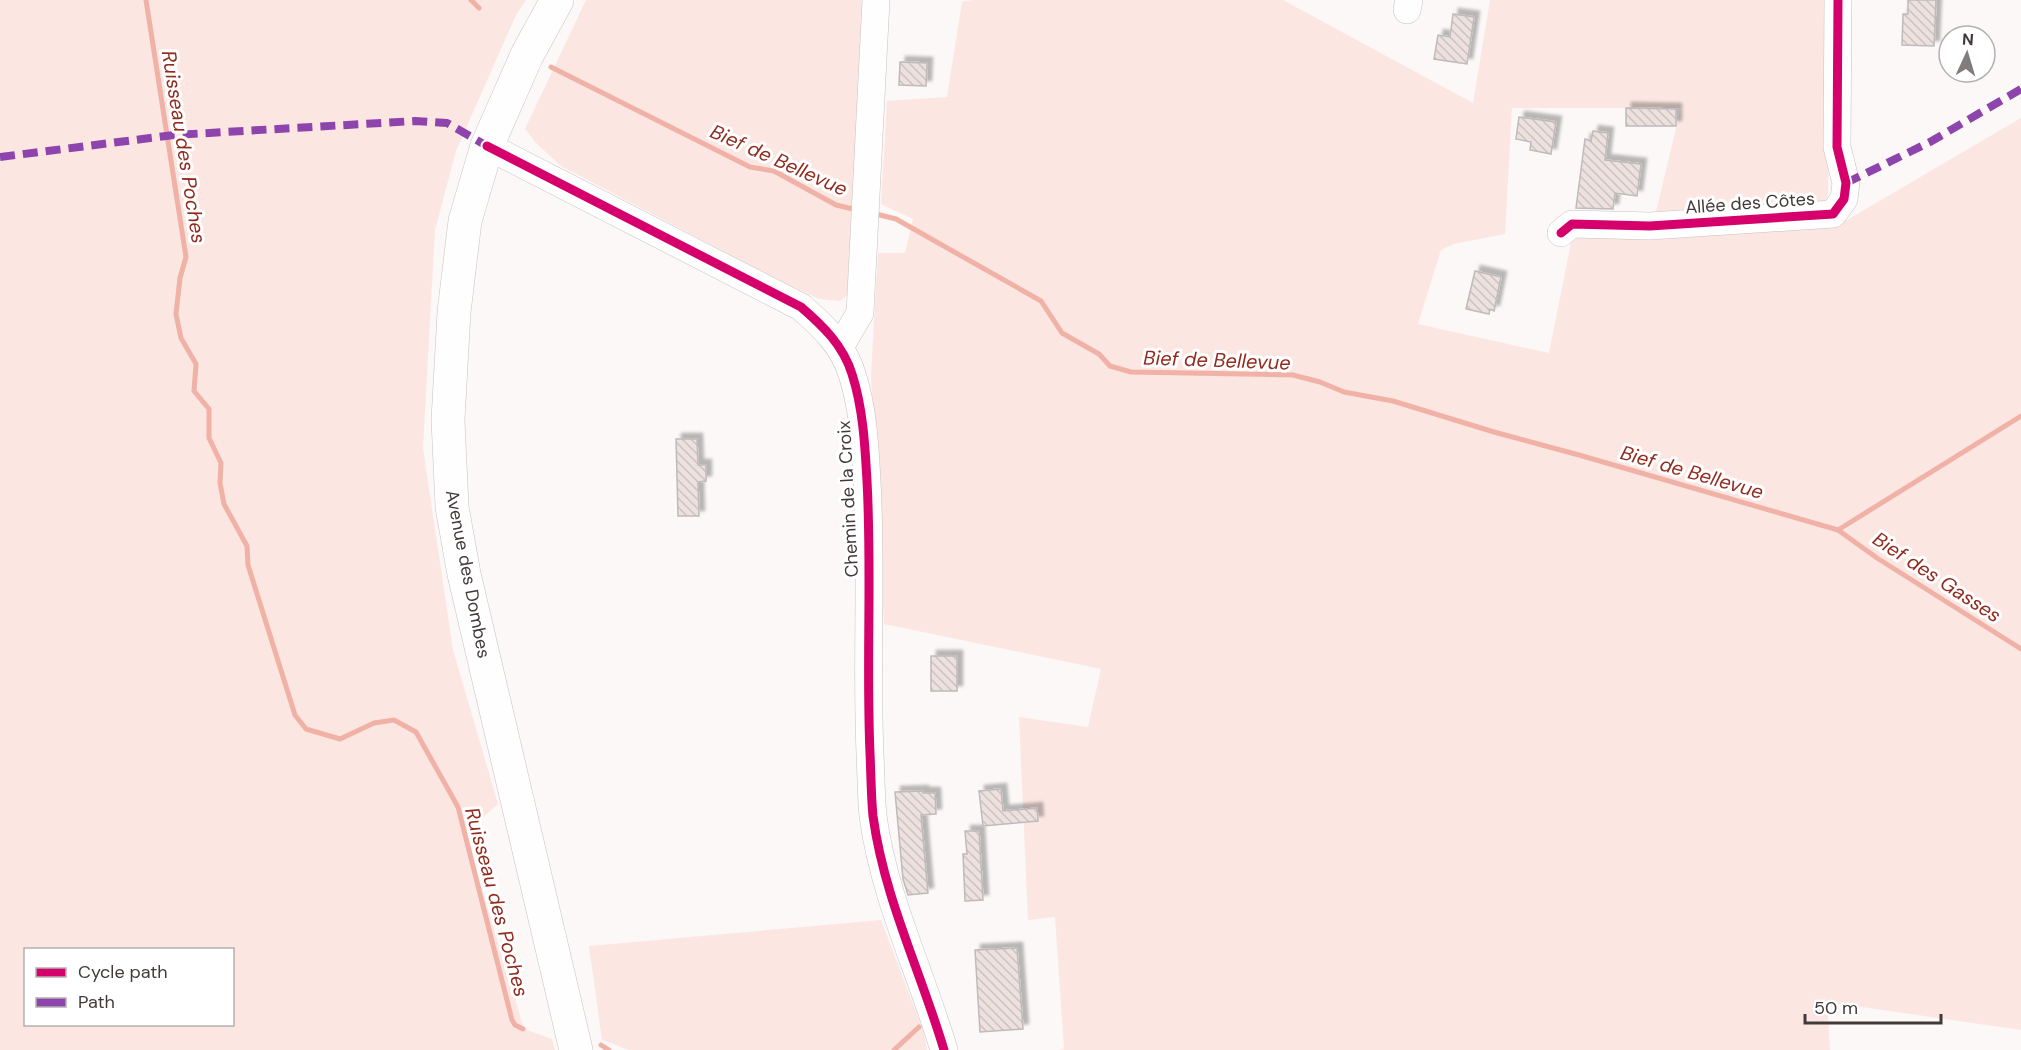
<svg xmlns="http://www.w3.org/2000/svg" width="2021" height="1050" viewBox="0 0 2021 1050" font-family="'DM Sans',sans-serif">
<style>
.green{fill:#fce6e2;fill-rule:evenodd}
.lines{fill:none;stroke-linecap:round;stroke-linejoin:round}
.stream{stroke:#f0b1a6;stroke-width:5}
.building{fill:url(#building-back-hatch);stroke:#bebbba;stroke-width:1.5;filter:url(#shadow)}
.minor-casing{stroke:#c6c2c1;stroke-width:28}
.major-casing{stroke:#c6c2c1;stroke-width:34}
.minor{stroke:#fefefe;stroke-width:27}
.major{stroke:#fefefe;stroke-width:33}
.quiet{stroke:#8e44ad;stroke-width:8;stroke-dasharray:15 8;stroke-linecap:butt}
.cycleway-casing{stroke:#fff;stroke-width:13}
.cycleway{stroke:#d6006c;stroke-width:9}
.labels{text-anchor:middle;stroke-width:6;stroke-linejoin:round;paint-order:stroke}
.street-label{font-size:18px;fill:#413a39;stroke:#fff}
.water-label{font-size:20px;font-style:italic;fill:#922b1e;stroke:#fff}
</style>
<defs>
<pattern id="building-back-hatch" width="6" height="6" patternUnits="userSpaceOnUse" patternTransform="scale(1.5)"><rect width="6" height="6" fill="#ece1de"/><path d="M-1 5l2 2M0 0l6 6M5-1l2 2" fill="none" stroke="#ccc2bf"/></pattern>
<filter id="shadow"><feDropShadow dx="5.5" dy="-5.5" stdDeviation="1.5" flood-color="#0004"/></filter>
</defs>
<rect width="100%" height="100%" fill="#fbf8f7"/>
<path class="green" d="M0 0H526L516 15 456 151 435 230 423 448 453 650 498 804 465 833 524 1029 552 1039 555 1050H0ZM26 950H232V1024H26Z
M586 0H863L854 290 840 301 819 299 778 280 561 166 538 145 525 129Z
M973 0H1283L1473 103 1490 0H1830L1828 196 1822 205 1655 216 1681 108H1512L1505 234 1454 244 1441 250 1418 324 1549 353 1572 238 1847 220 2021 118V1030L1827 1002 1830 1050H1058L1064 1049 1055 917 1028 920 1019 717 1088 727 1101 669 884 624 871 375 878 253H905L913 219 881 204 887 101 947 97 962 2Z
M881 920 924 1033 927 1050H629L602 1040 589 946Z"/>
<g class="lines">
<path class="stream" d="M146 0 186 257 180 278 176 314 181 338 196 364 194 391 209 409V438L221 463 220 483 224 504 247 546 248 565 295 715 306 729 340 739 374 723 394 720 416 732 458 807 512 1020 515 1025 523 1029
M471 0 479 8
M551 67 750 167 774 171 836 205 857 210
M872 213 896 219 1041 301 1062 333 1099 354 1110 366 1131 372 1293 375 1320 382 1344 392 1393 401 1494 432 1579 455 1838 530 2021 416
M1838 530 1877 558 2021 649
M601 1045 609 1050
M894 1050 919 1027"/>
</g>
<path class="building" d="M1908 0H1936L1934 46 1902 45 1903 14H1908Z
M1453 14 1474 17 1467 64 1434 59 1438 35 1450 37Z
M900 62 927 63 926 86 899 85Z
M1626 108 1676 109V126H1626Z
M1519 117 1556 122 1551 154 1530 150 1531 142 1516 139Z
M1593 131 1608 133 1605 160 1641 164 1637 196 1615 193 1613 209 1576 208 1585 139 1591 141Z
M1475 271 1501 277 1494 311 1490 309 1489 314 1466 309Z
M676 439H697L698 465H706V481L698 482 699 516H678Z
M931 656H957V691H931Z
M1001 789 1003 811 1037 808 1038 821 983 826 979 791Z
M923 791V793H935L936 814 921 815 928 893 908 895 903 879 895 792Z
M965 831H979L983 900 965 901 963 854H967Z
M1017 948 1023 1029 980 1032 975 950Z"/>
<g class="lines">
<g class="minor-casing">
<path id="minor" d="M1407 10 1409 0
M487 146 801 307C823 326 843 345 852 374 863 408 865 445 867 481 872 572 866 662 870 753 871 774 871 796 873 816 884 898 921 972 944 1050
M1561 233 1572 224 1650 226 1833 214 1844 199 1846 183 1837 147 1838 0
M840 347 860 313 876 0"/>
</g>
<g class="major-casing">
<path id="major" d="M557 0 527 55 487 146 465 221 454 312 448 420 452 507 464 574 576 1050"/>
</g>
<use href="#minor" class="minor"/>
<use href="#major" class="major"/>
<path class="quiet" d="M0 157 174 135 415 121 447 123 487 146
M1846 183 1930 142 2021 89"/>
<g class="cycleway-casing">
<path id="cycleway" d="M487 146 801 307C823 326 843 345 852 374 863 408 865 445 867 481 872 572 866 662 870 753 871 774 871 796 873 816 884 898 921 972 944 1050
M1561 233 1572 224 1650 226 1833 214 1844 199 1846 183 1837 147 1838 0"/>
</g>
<use href="#cycleway" class="cycleway"/>
</g>
<g class="labels">
<g class="street-label">
<text transform="translate(1750 203) rotate(-4)" y="6">Allée des Côtes</text>
<text transform="translate(848 499) rotate(-93)" y="6">Chemin de la Croix</text>
<text transform="translate(468 574) rotate(79)" y="6">Avenue des Dombes</text>
</g>
<g class="water-label">
<text transform="translate(184 147) rotate(81)" y="7">Ruisseau des Poches</text>
<text transform="translate(779 160) rotate(24)" y="7">Bief de Bellevue</text>
<text transform="translate(1217 360) rotate(2)" y="7">Bief de Bellevue</text>
<text transform="translate(1692 472) rotate(16)" y="7">Bief de Bellevue</text>
<text transform="translate(1937 577) rotate(33)" y="7">Bief des Gasses</text>
<text transform="translate(497 902) rotate(75)" y="7">Ruisseau des Poches</text>
</g>
</g>
<rect x="24" y="948" width="210" height="78" fill="#ffffff" stroke="#b3b0b0" stroke-width="1.5"/>
<rect x="36" y="968" width="30" height="9" fill="#d6006c" stroke="#b3b0b0" stroke-width="1.5"/>
<text x="78" y="978" font-size="18" fill="#413a39">Cycle path</text>
<rect x="36" y="998" width="30" height="9" fill="#8e44ad" stroke="#b3b0b0" stroke-width="1.5"/>
<text x="78" y="1008" font-size="18" fill="#413a39">Path</text>
<g transform="translate(1967 54) rotate(4)"><circle r="28" fill="#ffffff" stroke="#b3b0b0" stroke-width="1.5"/>
<path d="M0-4.5L10 22L0 15L-10 22Z" fill="#827c7c"/>
<text y="-9" font-size="16" font-weight="bold" text-anchor="middle" fill="#413a39">N</text>
</g>
<path d="M1805 1014v9h136v-9" fill="none" stroke="#413a39" stroke-width="3"/>
<text x="1814" y="1014" font-size="18" fill="#413a39" stroke="#ffffff" stroke-width="4.5" paint-order="stroke">50 m</text>
</svg>
